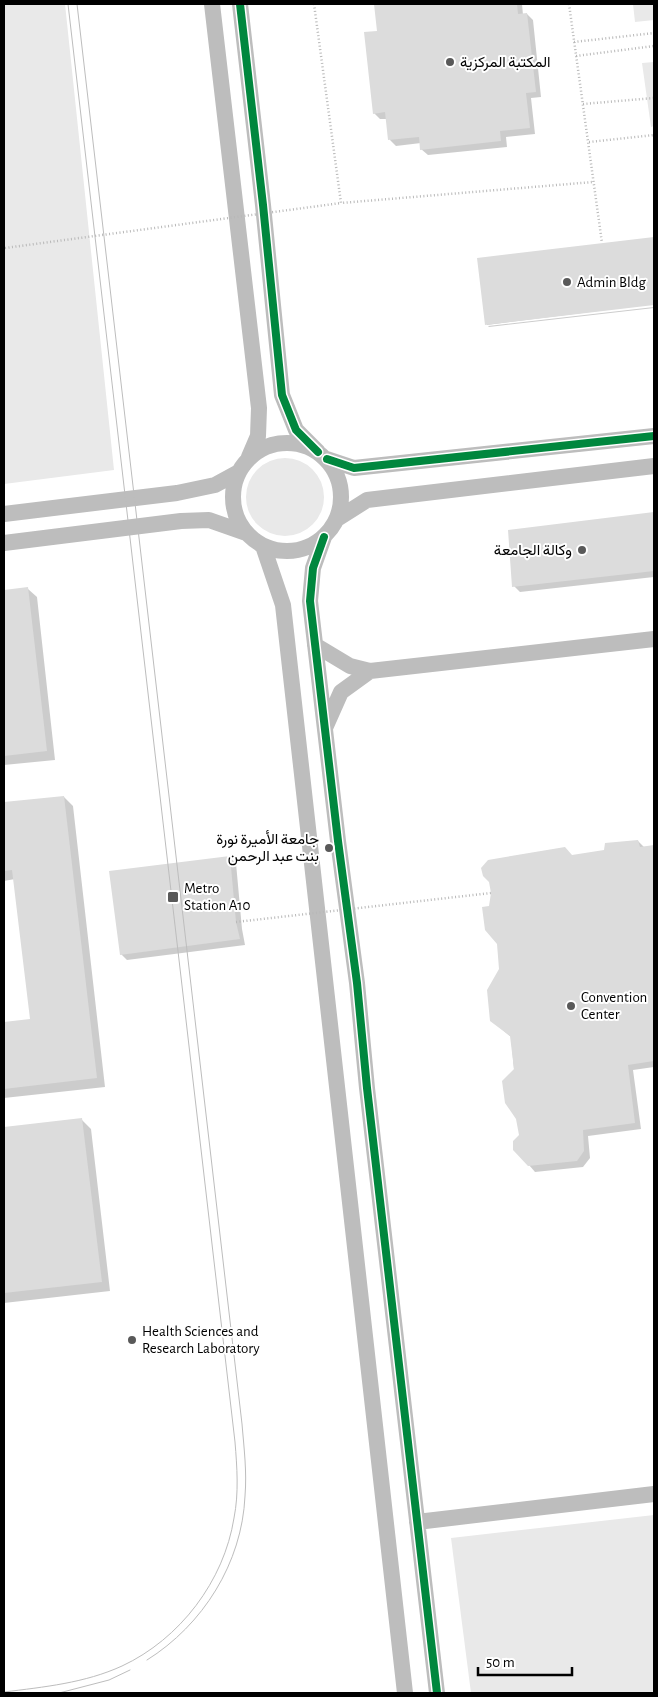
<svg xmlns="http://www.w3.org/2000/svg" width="658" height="1697" viewBox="0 0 658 1697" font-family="'Alegreya Sans',Vazirmatn,sans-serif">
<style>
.green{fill:#e9e9e9}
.shadow{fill:#0003}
.building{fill:#dcdcdc}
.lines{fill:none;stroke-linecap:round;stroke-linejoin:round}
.path{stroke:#b8b8b8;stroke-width:2.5;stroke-dasharray:1 2.5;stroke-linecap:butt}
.minor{stroke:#bdbdbd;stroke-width:16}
.tram{stroke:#bdbdbd;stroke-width:1}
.path-bridge{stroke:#b8b8b8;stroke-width:2.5;stroke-dasharray:1 2.5;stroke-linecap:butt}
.cycleway-casing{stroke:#fff;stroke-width:11}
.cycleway{stroke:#00873e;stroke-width:8}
.poi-dot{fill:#595959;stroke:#fff;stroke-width:2}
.labels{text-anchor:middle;stroke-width:4;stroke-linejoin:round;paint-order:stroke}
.poi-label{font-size:15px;fill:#000;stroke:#fff;text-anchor:start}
</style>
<rect width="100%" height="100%" fill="#fff"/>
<path class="green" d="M4 4H65L114 470 4 484Z
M633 4H654V20L635 22Z
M654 62V126L651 127 642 63Z
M246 497a39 39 0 1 1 78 0a39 39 0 1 1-78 0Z
M654 1515V1693H514V1692L471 1693 451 1538Z"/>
<path class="shadow" d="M375 4H522L523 15 527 14 533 20 541 97 531 98 535 134 506 137 507 147 428 155 421 149V143L396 146 390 140 387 119H380L374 113 378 32Z
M654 238V304L487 325 479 259Z
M654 307V308L489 327 488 326Z
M654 513V577L520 592 514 586 509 531Z
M28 589 37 597 55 760 4 765V591Z
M64 797 73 806 105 1087 4 1098V1023L31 1020 15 879 4 881V804Z
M638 841 644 847 654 846V1067L633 1070 641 1129 588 1136 590 1158 583 1167 535 1172 529 1165 520 1135 511 1037 491 1020 501 970 499 944 490 907 572 856 605 851Z
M229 857 236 863 242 929 245 945 127 960 121 954Z
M82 1120 91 1129 110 1291 4 1303V1129Z"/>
<path class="building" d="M374 4H517L518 14 527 13 536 92 526 93 530 128 500 131 501 141 420 150 419 137 388 140 385 112 373 114 364 32 377 31Z
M654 237V305L485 325 477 258Z
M654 512V571L512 587 508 530Z
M28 587 47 751 4 756V590Z
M64 796 97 1078 4 1089V1022L30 1019 12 870 4 871V802Z
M638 840 640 847 654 845V1061L628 1065 635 1123 583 1130 584 1151 577 1161 528 1166 513 1150V1141L519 1135 516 1119 505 1103 502 1081 514 1069 510 1036 490 1021 487 990 499 969 497 944 485 930 482 907 489 906 491 893 489 882 483 876 481 868 488 860 565 847 572 855 604 850 605 843Z
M230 856 236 922 240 939 120 955 109 871Z
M82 1118 102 1282 4 1293V1127Z"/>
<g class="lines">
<path class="path" d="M314 4 341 203 593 182
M569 4 602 243
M574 42 654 33
M576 56 654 46
M583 104 654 98
M589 142 654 135
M4 248H5"/>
<path class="minor" d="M212 4 259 408 258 436 249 457
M240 4 263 205 282 395 296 430 318 452
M233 497a54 54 0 1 1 108 0a54 54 0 1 1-108 0Z
M327 459 354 468 654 436
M4 514 177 493 215 485 237 473
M337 519 367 500 654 466
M324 537 313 568 310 601 338 841 357 983 367 1088 437 1693
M4 543 181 521 209 520 246 533
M263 546 283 605 405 1693
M315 645 350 666 370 671 341 692 325 728
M370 671 654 639
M417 1522 654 1494"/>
<path class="tram" d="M77 4 242 1424C244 1448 247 1472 245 1496 242 1563 203 1625 147 1660
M4 1692C44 1687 85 1683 122 1666 180 1639 224 1581 234 1518 239 1493 237 1467 235 1442L68 4
M59 1693 109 1680 130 1670"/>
<path class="path-bridge" d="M5 248 341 203
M236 922 491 893"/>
<g class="cycleway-casing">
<path id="cycleway" d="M240 4 263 205 282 395 296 430 318 452
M327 459 354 468 654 436
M324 537 313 568 310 601 338 841 357 983 367 1088 437 1693"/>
</g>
<use href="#cycleway" class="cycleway"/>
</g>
<g class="poi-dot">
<circle cx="450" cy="62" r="5"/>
<circle cx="567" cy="282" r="5"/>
<circle cx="582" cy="550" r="5"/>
<circle cx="329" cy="848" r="5"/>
<rect x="167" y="891" width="12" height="12" rx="2.5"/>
<circle cx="571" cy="1006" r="5"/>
<circle cx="132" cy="1340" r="5"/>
</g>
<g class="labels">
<g class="poi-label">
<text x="460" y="67">المكتبة المركزية</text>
<text x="577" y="287">Admin Bldg</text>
<text x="572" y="555" text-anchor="end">وكالة الجامعة</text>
<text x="319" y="844" text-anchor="end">جامعة الأميرة نورة<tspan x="319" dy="17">بنت عبد الرحمن</tspan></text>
<text x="184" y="893">Metro<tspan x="184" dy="17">Station A10</tspan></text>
<text x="581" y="1002">Convention<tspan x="581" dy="17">Center</tspan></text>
<text x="142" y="1336">Health Sciences and<tspan x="142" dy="17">Research Laboratory</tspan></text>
</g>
</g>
<rect width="658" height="1697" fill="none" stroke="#000000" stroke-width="10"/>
<path d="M478 1667v8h94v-8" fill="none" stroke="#000000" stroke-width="2.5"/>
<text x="486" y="1667" font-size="15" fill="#000000" stroke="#ffffff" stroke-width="4" paint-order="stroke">50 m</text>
</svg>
